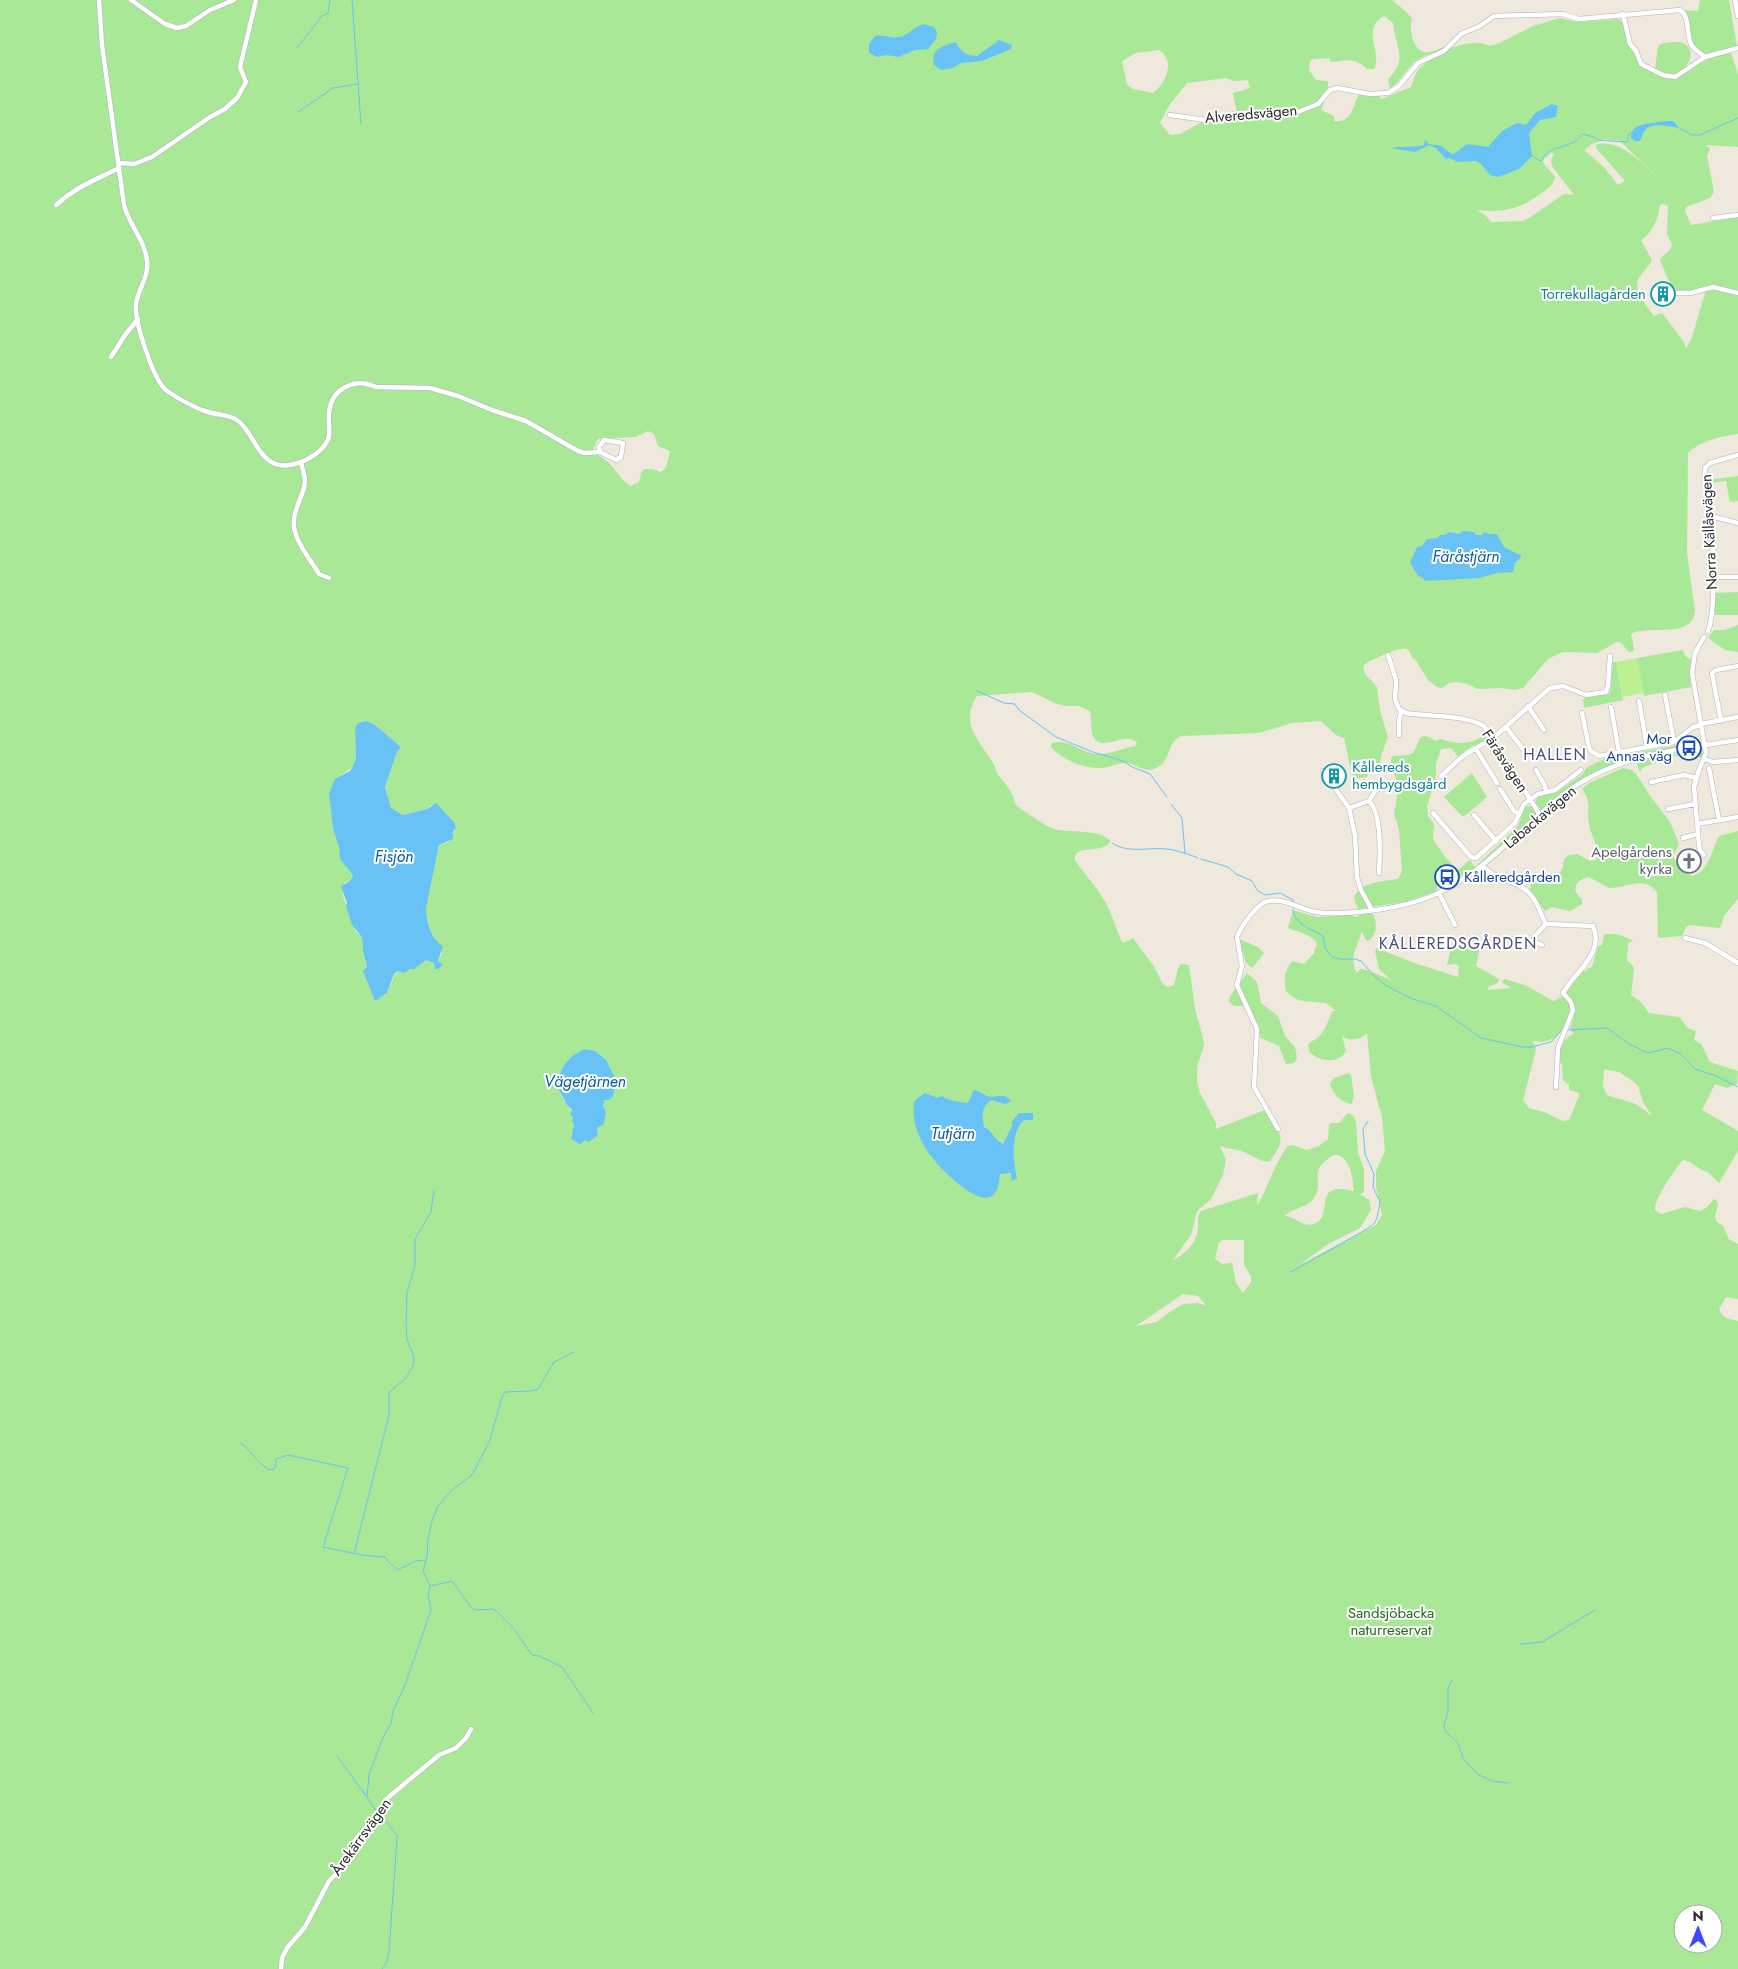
<svg xmlns="http://www.w3.org/2000/svg" width="1738" height="1969" viewBox="0 0 1738 1969" font-family="Jost,sans-serif">
<style>
.green{fill:#a9e896;fill-rule:evenodd}
.pitch{fill:#bdf091}
.water{fill:#69c2f6}
.lines{fill:none;stroke-linecap:round;stroke-linejoin:round}
.stream{stroke:#69c2f6;stroke-width:1}
.minor-casing{stroke:#b1b1c0;stroke-width:5.5}
.minor{stroke:#fff;stroke-width:4.5}
.labels{text-anchor:middle;stroke-width:4;stroke-linejoin:round;paint-order:stroke}
.street-label{font-size:15px;fill:#2b2b2b;stroke:#fff}
.culture-label{font-size:15px;fill:#0d838f;stroke:#fff;text-anchor:end}
.transit-label{font-size:15px;fill:#164399;stroke:#fff;text-anchor:end}
.worship-label{font-size:15px;fill:#5b616d;stroke:#fff;text-anchor:end}
.park-label{font-size:15px;fill:#1f6e16;stroke:#fff}
.water-label{font-size:16px;font-style:italic;fill:#055da5;stroke:#fff}
.neighbourhood-label{font-size:16px;letter-spacing:1px;fill:#484c7f;stroke:#fff}
</style>
<rect width="100%" height="100%" fill="#eee8dd"/>
<path class="green" d="M0 0H1392C1398 5 1409 13 1412 19 1409 30 1412 48 1424 52 1431 54 1442 47 1449 45 1440 53 1427 53 1417 60 1406 68 1401 81 1390 89L1388 79C1409 60 1395 46 1393 23L1384 16C1360 29 1383 52 1374 69H1367C1354 56 1346 61 1331 62L1329 58 1313 59 1310 61 1309 70 1316 80 1328 81V90L1322 97 1324 103 1321 110 1334 116V121C1354 123 1352 105 1360 93L1379 96 1381 99 1411 87C1413 82 1415 74 1419 69 1433 54 1470 35 1489 46L1500 43 1533 26 1560 18 1578 22 1618 19 1623 23 1639 62 1653 72 1680 76 1711 57 1731 53 1738 74V147L1705 145 1710 148 1707 156 1714 192 1710 198 1686 207 1685 211 1691 225 1738 217V434C1721 436 1700 441 1688 453L1687 553 1695 611C1692 640 1649 624 1631 634L1634 648 1633 651 1629 652 1621 643 1617 642 1597 653 1564 652 1558 654 1548 659 1523 688 1515 690 1501 688 1478 689 1467 684 1457 682 1449 683 1442 688 1437 687 1428 680 1415 659H1413C1411 656 1410 651 1407 649 1400 646 1368 661 1363 666L1365 674 1377 687 1380 711 1388 737 1381 756 1380 763 1370 771 1367 777 1358 778 1352 775 1344 738 1336 735 1321 721 1292 723 1259 733 1182 736C1168 740 1171 757 1161 765 1146 777 1138 763 1125 763 1118 763 1110 767 1102 768 1085 769 1062 760 1051 747L1052 743C1070 738 1080 753 1097 754 1110 755 1122 748 1135 746L1137 742C1123 731 1102 754 1093 736 1090 730 1092 719 1090 711L1078 706H1065L1055 703 1032 692 977 696C960 722 977 739 992 761 995 765 996 771 998 775 1003 781 1009 787 1012 794 1014 797 1014 802 1016 805 1018 808 1047 826 1051 828 1067 834 1100 828 1110 841 1103 856 1072 842 1075 861 1087 876 1099 890 1108 907 1114 919 1116 931 1123 943L1133 938 1155 968 1162 983 1167 987 1174 985 1178 969 1181 964 1189 965 1195 1009 1203 1038 1204 1045 1197 1067V1082L1200 1093 1216 1123V1129L1265 1110C1280 1135 1289 1136 1269 1162 1259 1161 1253 1156 1244 1152 1236 1148 1228 1150 1220 1146L1226 1160 1223 1175 1211 1199 1197 1211 1191 1235 1173 1260C1186 1253 1198 1243 1198 1226 1198 1220 1197 1217 1201 1211L1258 1193 1257 1206C1269 1186 1274 1164 1288 1146L1292 1145 1307 1150 1319 1146 1328 1139 1329 1125 1331 1123H1339L1348 1113 1354 1116 1356 1123 1358 1153 1364 1169V1192L1360 1194 1369 1200 1371 1210 1360 1228 1328 1244 1299 1265 1376 1225 1382 1215 1376 1187V1171L1385 1151 1382 1117 1371 1077 1367 1033C1360 1040 1350 1042 1342 1036L1346 1051C1338 1065 1321 1061 1310 1053L1308 1045C1311 1040 1317 1040 1321 1034 1327 1027 1328 1019 1333 1011H1336L1326 1003C1310 1001 1297 1004 1286 991 1283 979 1285 971 1292 961L1304 964 1314 953 1317 943C1311 934 1298 932 1288 928L1293 910 1317 917 1350 915 1357 917 1361 914 1372 913C1378 921 1377 936 1368 941L1365 939 1362 931C1358 945 1348 959 1357 973L1360 969 1367 970 1391 980 1379 969 1375 951 1377 948 1414 963 1458 977 1459 966 1455 964 1447 965 1451 948 1473 939 1481 943 1476 966 1499 979C1498 984 1494 985 1489 986L1487 990 1511 988 1503 983 1502 981 1505 979 1527 986 1553 1001C1569 996 1572 981 1583 971H1586L1588 968 1592 967 1598 946 1602 945 1604 935C1613 931 1625 937 1634 941H1631L1628 944 1627 960 1633 966 1634 969 1631 995 1641 1002 1649 1013 1679 1017 1688 1028 1696 1031 1694 1040 1701 1044 1710 1062 1738 1071 1737 1084 1727 1088 1715 1084 1702 1110 1738 1131V1151L1719 1183 1708 1172C1698 1171 1694 1161 1683 1160 1675 1169 1654 1199 1655 1210L1661 1214 1685 1207 1700 1211 1706 1208 1714 1199 1716 1200 1718 1205 1715 1217 1717 1222 1723 1226 1729 1239 1738 1244V1299L1726 1297 1719 1309C1722 1318 1729 1319 1738 1321V1969H0ZM1159 50C1176 60 1166 84 1153 93L1133 89 1127 85 1122 61 1136 53ZM1226 78 1234 81 1248 80 1250 88 1233 93 1237 113 1207 119 1180 134 1170 135 1160 123 1170 104 1187 83ZM1604 139 1620 141 1651 171 1654 172H1652C1636 158 1620 140 1597 144L1596 148 1625 181 1618 185 1604 167 1584 150 1592 144ZM1551 153H1554L1551 161 1552 166 1574 195 1564 194 1529 218 1523 221 1491 222 1485 215 1477 210C1503 213 1521 209 1543 192 1549 188 1554 184 1555 177L1544 164 1543 160ZM1664 204 1668 206 1667 234 1672 244C1671 253 1662 254 1660 261 1666 271 1667 283 1677 290L1703 291 1705 293 1692 337 1686 349 1684 342 1662 313 1654 316C1648 307 1633 292 1638 280 1641 273 1648 268 1652 260L1641 240C1653 233 1658 218 1660 205ZM648 431 654 434 658 446 670 451 666 467 661 472 652 469H645L641 473 639 482 630 486C621 480 616 470 608 462 602 458 597 454 593 449L598 439 636 437ZM366 721 374 724 401 747 397 752 385 787 391 808 403 815 427 809 431 805C442 810 452 815 456 828L448 842 439 845C436 864 422 899 426 918 429 931 438 941 442 953L438 961 442 965 426 960 410 969 399 971 395 974 387 993 375 1001 364 971 367 968 363 951 362 936 356 932 343 896 344 883 350 881 353 875 339 853 341 851 336 837 329 793C333 787 336 780 341 776 347 770 355 769 356 758 357 746 353 734 358 723ZM1574 1015 1570 1029 1574 1034C1561 1039 1560 1049 1559 1062L1562 1064 1563 1080 1569 1085V1090L1579 1093V1096L1569 1120 1563 1121 1544 1112 1529 1108 1523 1100 1535 1054 1536 1047 1532 1041C1553 1045 1561 1033 1571 1017ZM598 1053 608 1064V1066C614 1074 611 1079 615 1086 613 1094 605 1098 603 1106L606 1112 604 1123 597 1128 598 1135 585 1140 572 1136C576 1126 574 1112 566 1104 565 1101 558 1090 556 1085 568 1055 566 1057 598 1053ZM1604 1069 1619 1072 1633 1081 1638 1086 1643 1102 1652 1116 1636 1104 1607 1095 1603 1086ZM1334 1155H1338C1352 1161 1352 1178 1354 1191 1309 1180 1336 1215 1314 1224 1303 1228 1295 1216 1285 1216 1292 1208 1307 1208 1314 1198 1325 1182 1306 1171 1334 1155ZM1223 1240H1244V1265L1251 1276V1282L1243 1293 1236 1283 1232 1263 1222 1264 1215 1259 1219 1242ZM1183 1294 1198 1296 1206 1305 1197 1303 1183 1304 1171 1311 1157 1322 1136 1326ZM1683 1914H1713V1944H1683Z
M1700 0H1729L1737 46C1728 49 1719 52 1710 54 1689 57 1688 24 1685 10L1698 11Z
M1673 42C1677 42 1682 42 1685 44 1698 53 1686 72 1674 74 1667 75 1661 71 1655 69L1658 46 1663 43Z
M1738 476V501L1730 502 1726 481 1708 483V480Z
M1738 592V615H1715V593Z
M1738 625V652L1725 650 1708 638 1714 630H1724Z
M1683 650 1685 656 1691 660 1690 677 1691 687 1644 696 1637 658Z
M1613 662H1616L1623 700 1584 708 1583 700 1586 697 1610 694Z
M1484 728 1491 739 1476 748 1474 745 1463 752 1465 755 1460 759 1451 748 1441 749 1436 764V777L1427 806 1428 816 1434 824 1433 839 1445 857 1458 870 1470 860 1475 867 1518 826 1525 807 1532 806 1537 815 1468 874C1458 877 1450 872 1440 876L1437 881V891L1404 902 1358 909 1354 898C1358 882 1385 881 1398 879L1402 871 1399 830 1394 813 1399 786 1392 768 1391 759 1393 756 1408 755 1413 753C1421 742 1416 729 1436 741L1440 739C1453 743 1468 746 1481 737Z
M1685 744 1687 746 1600 771 1541 810 1535 802 1538 796 1556 793 1583 774 1586 768 1606 758Z
M1701 749 1705 750 1701 760 1698 753 1673 756 1642 768 1640 772 1636 762Z
M1623 768 1632 770 1636 774 1649 794 1670 822 1679 844 1674 854V859L1684 872 1692 876C1710 871 1711 850 1719 836L1738 831V899L1724 916 1720 928 1689 925 1686 927 1682 936 1658 938 1657 892C1644 875 1626 888 1609 888L1589 877C1577 879 1569 890 1582 899V904L1570 911 1552 907 1545 911 1530 890 1531 884C1542 873 1546 875 1560 873L1563 867 1564 859 1569 855 1577 854 1590 861 1596 860C1600 848 1591 836 1589 824 1586 810 1593 803 1582 789L1589 783Z
M1472 773 1487 797 1466 815 1462 816 1444 797Z
M1239 939 1258 947 1264 953 1252 968 1246 963Z
M1247 973 1257 982 1261 1003 1278 1016 1285 1036 1295 1047 1297 1058 1294 1063 1286 1064 1279 1046 1261 1038 1257 1029 1251 1024 1247 1008 1243 1006H1234L1229 1002 1230 996Z
M1348 1073 1351 1075 1354 1095 1352 1104C1341 1103 1333 1094 1330 1084L1334 1078Z"/>
<path class="pitch" d="M1637 658 1644 693 1623 697 1616 662Z"/>
<path class="water" d="M924 24 934 27 937 32 936 39 928 49 915 50 899 57 886 55 877 57 869 53V44L875 36C884 34 891 39 899 37 910 35 913 26 924 24Z
M999 40 1012 45 1011 49 982 61 961 63 953 68 941 70 934 65C930 48 944 46 956 42 960 52 967 56 977 56Z
M1552 104 1558 106 1556 117 1540 120 1529 133 1532 156 1519 169 1504 175 1497 177 1490 175 1481 164 1476 161 1458 162 1449 158 1446 159 1436 148 1429 145 1415 152 1390 148C1401 146 1412 148 1424 145L1425 140 1429 144 1441 146 1452 154 1455 153 1467 144 1488 147 1502 131 1517 123 1526 125 1535 113Z
M1673 121 1679 128C1671 127 1654 122 1646 129 1643 132 1642 137 1640 141H1635L1631 138C1631 135 1631 132 1633 130 1638 123 1665 121 1673 121Z
M1463 531 1474 532 1476 535H1481L1485 532 1490 534H1497L1504 547 1522 556 1515 563 1513 572 1497 573 1479 578 1425 581 1422 577 1418 576 1410 563 1417 547 1422 546 1427 539 1438 538 1440 535H1445L1449 532 1459 534Z
M366 721 374 724 401 747 397 752 385 787 391 808 403 815 427 809 436 803 454 822 456 828 453 832V839L439 845 426 908C426 921 431 939 443 946L438 961 443 965 438 969H435L434 963 426 960 414 969H410L404 973 398 971 394 974 387 993 375 1001 363 971 367 967 363 951 362 937 352 925 346 906 347 903 341 886 350 881 353 875 340 859 339 853 340 851 333 828 329 793 335 779 350 771 353 766 356 758 355 728 358 723Z
M584 1049 595 1051 606 1060 614 1076 613 1082 615 1086 613 1096 609 1100H605L603 1106 606 1112 604 1124 597 1128 598 1135 589 1142 585 1140 580 1144 571 1139 574 1125 572 1121 573 1117 570 1114 572 1110 566 1104C566 1101 558 1089 556 1085 562 1067 565 1059 584 1049Z
M974 1090C979 1091 982 1094 987 1096 996 1099 1003 1091 1011 1101L1005 1104 992 1100C981 1105 982 1116 984 1127 993 1131 994 1140 1003 1144L1012 1126V1122L1019 1113H1033V1120H1024C1010 1132 1013 1162 1017 1178L1012 1181 1011 1173 1000 1174C999 1181 999 1189 993 1195 977 1210 929 1158 923 1144 916 1131 911 1114 915 1100L925 1093 937 1098 942 1096C947 1100 961 1103 968 1103Z"/>
<g class="lines">
<path class="stream" d="M352 0 361 124
M297 48 322 16 328 13 330 0
M298 112 333 88 357 84
M1679 128 1692 135H1700L1738 118
M1532 156 1540 161 1542 160C1547 146 1567 148 1577 140 1579 139 1580 136 1582 134L1594 137 1598 140 1625 142 1628 141V135L1631 133
M977 691 1004 703 1015 704 1019 710 1056 737 1093 752 1123 761 1132 767 1150 774 1167 797
M1171 804 1182 818 1185 853 1198 858
M1112 843C1128 854 1148 847 1166 849 1173 849 1179 852 1185 853
M1201 859 1228 867 1236 874 1252 881 1257 890 1265 895 1280 893 1293 900 1294 904
M1293 909C1294 925 1312 929 1323 936L1325 948 1331 956 1339 959H1355L1361 961 1375 977 1387 986 1410 998 1436 1006 1481 1038 1523 1047H1531L1551 1042 1561 1031
M1567 1030 1607 1028 1629 1044 1648 1053 1668 1048 1681 1054 1695 1069 1716 1076 1738 1087
M1291 1272 1365 1230 1374 1224 1377 1218 1380 1202 1373 1187 1374 1174 1365 1154 1363 1129 1368 1121
M241 1444 244 1445 260 1463 269 1470 274 1469 276 1465V1459L288 1455 348 1468 323 1547 362 1555 385 1557C388 1563 393 1564 397 1570L416 1561 425 1560
M354 1554 389 1415V1392L405 1379 413 1366 414 1358 407 1339 406 1325 407 1293 415 1265V1239L431 1212 434 1190
M430 1586 452 1581 471 1607
M473 1608 474 1610 494 1609 514 1629 532 1655 539 1656 562 1667 593 1713
M1521 1644 1542 1642 1595 1610
M1452 1680 1448 1688V1711L1444 1725 1445 1731 1458 1743 1463 1758 1477 1774 1492 1781 1508 1783
M337 1756 366 1796
M376 1811 367 1797 369 1775 383 1737 391 1724 393 1711 405 1685 431 1610 428 1594 430 1586 423 1571 427 1557 428 1539 432 1521 438 1506 452 1490 472 1475 490 1440 502 1397 505 1392 532 1391 538 1389 554 1362 574 1352
M379 1813 397 1835V1839L389 1951 387 1962 382 1969"/>
<g class="minor-casing">
<path id="minor" d="M99 0 102 45 124 205C129 225 145 240 147 261 149 277 138 289 136 304 134 321 154 382 167 391 179 399 194 408 208 412 217 415 228 414 237 420 251 429 256 454 273 463 290 472 325 455 329 436 330 429 328 421 329 413 331 389 354 377 376 387L430 388 458 396 492 410 526 421 578 451 585 453 600 452 616 460 621 457 623 443 604 440 599 447 600 452
M131 0 165 24 177 28 186 26 210 10 234 0
M1735 0 1738 16
M1623 14 1630 44 1636 51 1641 64 1663 75 1675 77 1705 57 1738 48
M1170 115 1206 120 1240 113H1295L1318 104 1330 90 1337 88 1370 94 1388 93 1399 86 1418 63 1444 51 1461 34 1480 26 1494 16 1563 14 1579 19 1680 10C1690 16 1686 33 1691 44 1694 50 1700 53 1705 57
M119 163 134 164 152 157 210 117 225 109 237 98 246 82 240 67 256 0
M56 205C77 186 95 180 119 168
M1713 218 1738 215
M1674 293H1690L1713 287 1738 293
M111 357 125 335 138 319
M301 462C302 468 305 475 305 482 304 496 292 510 294 527 296 543 311 560 319 574L329 578
M1711 516 1738 523
M1712 577H1738
M1708 631C1716 612 1714 540 1711 518 1709 502 1704 485 1705 468L1710 463 1738 455
M1704 637 1695 653 1692 673 1706 753 1699 770 1694 787 1699 845 1700 850 1704 855
M1388 655 1396 680 1395 699 1399 709 1406 713C1430 717 1462 714 1484 726L1540 815
M1665 695 1674 742
M1639 701 1647 747
M1528 706 1544 730
M1611 707 1619 752
M1582 713 1589 747 1591 751 1599 756 1674 742 1693 727 1701 725
M1721 721 1712 673 1716 670 1738 666
M1701 724 1738 717
M1506 727 1523 749
M1399 735V721L1401 712
M1476 749 1497 783
M1705 759 1713 762 1738 760
M1709 768 1719 820
M1536 770 1545 786 1546 792
M1323 771 1349 808 1355 836 1357 877 1361 890 1372 910
M1441 776 1463 756 1493 738 1550 688 1563 686 1586 695 1606 692 1608 685 1610 656
M1651 782 1684 775 1696 778
M1500 789 1514 811 1519 814
M1369 801C1382 813 1380 856 1379 873
M1349 808 1369 801 1376 790 1385 787
M1668 809 1695 804
M1433 813 1471 857 1476 858 1515 823 1524 804 1538 794 1555 790 1581 770
M1474 815 1496 841
M1697 824 1738 817
M1683 838 1698 834
M1483 866C1498 882 1518 880 1531 895 1538 903 1541 915 1546 924L1593 926C1605 954 1575 971 1563 993L1571 1002 1573 1010 1558 1048 1556 1087
M1439 893 1455 925
M1685 938 1705 943 1738 963
M1542 945 1535 942 1534 937 1546 924
M1278 1129 1254 1087 1257 1029 1237 985 1242 966 1237 937C1241 927 1257 903 1268 901 1284 898 1300 909 1316 912 1345 916 1396 909 1424 899 1487 876 1522 822 1575 786 1624 754 1682 749 1738 740
M281 1969 282 1958 287 1948 305 1927 329 1881 342 1868 355 1840 377 1815 385 1800 439 1755 456 1748 466 1738 471 1729"/>
</g>
<use href="#minor" class="minor"/>
</g>
<defs>
<g id="building-ring" transform="scale(1.25)"><circle r="9.5" fill="#fff" stroke="#0f9aa8" stroke-width="1.5"/><path d="M-4-6H4V6H1V3H-1V6H-4ZM-2.5-4.3h1.7v1.8h-1.7ZM.8-4.3h1.7v1.8H.8ZM-2.5-1h1.7V.8h-1.7ZM.8-1h1.7V.8H.8Z" fill="#0f9aa8"/></g>
<g id="bus-ring" transform="scale(1.25)"><circle r="9.5" fill="#fff" stroke="#1a4fb4" stroke-width="1.5"/><path d="M-5-6H5V4H4V6H2V4H-2V6H-4V4H-5ZM-3.5-4V0h7V-4ZM-3.5 1.2v1.5H-2V1.2ZM2 1.2v1.5H3.5V1.2Z" fill="#1a4fb4"/></g>
<g id="church-ring" transform="scale(1.25)"><circle r="9.5" fill="#fff" stroke="#6b7280" stroke-width="1.5"/><path d="M-1.2-6h2.4v3.5h3.3v2.4h-3.3V6h-2.4V-.1h-3.3v-2.4h3.3Z" fill="#6b7280"/></g>
</defs>
<g fill-rule="evenodd">
<use href="#building-ring" x="1663" y="294"/>
<use href="#bus-ring" x="1689" y="748"/>
<use href="#building-ring" x="1334" y="776"/>
<use href="#church-ring" x="1689" y="861"/>
<use href="#bus-ring" x="1447" y="877"/>
</g>
<g class="labels">
<g class="street-label">
<text transform="translate(1251 114) rotate(-5)" y="5">Alveredsvägen</text>
<text transform="translate(1709 532) rotate(-93)" y="5">Norra Källåsvägen</text>
<text transform="translate(1505 761) rotate(57)" y="5">Färåsvägen</text>
<text transform="translate(1540 817) rotate(-40)" y="5">Labackavägen</text>
<text transform="translate(361 1837) rotate(-54)" y="5">Årekärrsvägen</text>
</g>
<g class="culture-label">
<text x="1646" y="299">Torrekullagården</text>
<text x="1352" y="772" text-anchor="start">Kållereds<tspan x="1352" dy="17">hembygdsgård</tspan></text>
</g>
<g class="transit-label">
<text x="1672" y="744">Mor<tspan x="1672" dy="17">Annas väg</tspan></text>
<text x="1464" y="882" text-anchor="start">Kålleredgården</text>
</g>
<g class="worship-label">
<text x="1672" y="857">Apelgårdens<tspan x="1672" dy="17">kyrka</tspan></text>
</g>
<g class="park-label">
<text x="1391" y="1618">Sandsjöbacka<tspan x="1391" dy="17">naturreservat</tspan></text>
</g>
<g class="water-label">
<text x="1466" y="562">Färåstjärn</text>
<text x="394" y="862">Fisjön</text>
<text x="585" y="1087">Vägetjärnen</text>
<text x="953" y="1139">Tutjärn</text>
</g>
<g class="neighbourhood-label">
<text x="1555" y="760">HALLEN</text>
<text x="1458" y="949">KÅLLEREDSGÅRDEN</text>
</g>
</g>
<g transform="translate(1698 1929)"><circle r="24" fill="#ffffff" stroke="#aaaaaa"/>
<path d="M0-4L9 19L0 12L-9 19Z" fill="#3849ff"/>
<text y="-8" font-size="14" font-weight="bold" text-anchor="middle" fill="#2b2b2b">N</text>
</g>
</svg>
